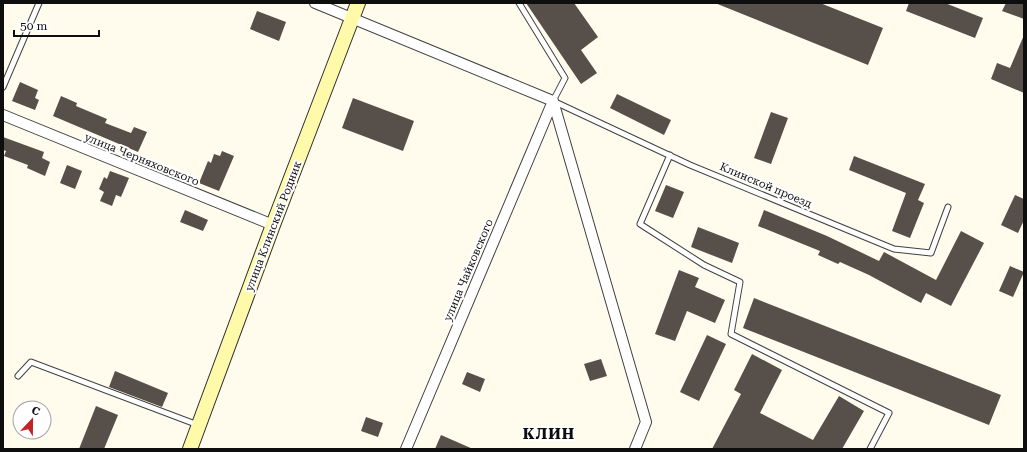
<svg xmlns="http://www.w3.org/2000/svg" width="1027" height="452" viewBox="0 0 1027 452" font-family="'Roboto Serif',serif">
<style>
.building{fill:#564f4a}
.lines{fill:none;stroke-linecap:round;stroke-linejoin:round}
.service-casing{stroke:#414141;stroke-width:7}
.minor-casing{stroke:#414141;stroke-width:12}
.secondary-casing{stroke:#303030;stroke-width:16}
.service{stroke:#fff;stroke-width:5}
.minor{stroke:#fff;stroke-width:10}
.secondary{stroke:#fffaa9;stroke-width:14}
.labels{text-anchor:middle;stroke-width:4;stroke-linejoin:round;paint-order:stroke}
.street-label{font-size:11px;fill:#0e0e0e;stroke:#fff}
.district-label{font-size:15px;font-weight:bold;letter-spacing:1px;fill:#0e0e0e;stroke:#fff}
</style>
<rect width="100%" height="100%" fill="#fffcee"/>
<path class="building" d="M526 3H574L598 37 581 50 597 73 581 84Z
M715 3H820L883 28 868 65Z
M909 3H945L983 18 975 38 906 11Z
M1006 3H1024V19L1002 11Z
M257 11 286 22 279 41 250 29Z
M1024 35V93L991 79 997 63 1010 68Z
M20 82 38 90 35 98 39 100 35 110 12 101Z
M617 94 671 120 664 135 610 108Z
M61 96 77 103 76 106 107 119 105 123 131 133 134 127 147 132 138 152 53 116Z
M353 98 414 121 403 151 342 128Z
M771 112 788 118 771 164 754 158Z
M3 137 44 152 42 158 50 162 45 176 27 168 28 165 4 156 6 151 3 150Z
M222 151 234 156 219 191 199 183 208 161 211 163 214 154 220 156Z
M854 156 925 184 918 200 924 203 910 238 892 231 906 193 849 170Z
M67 165 82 171 75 189 60 183Z
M110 171 129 178 121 197 116 195 112 206 100 201 104 192 99 189 104 177 107 179Z
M666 185 684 192 673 218 655 211Z
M1015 195 1024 199V220L1018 233 1001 225Z
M185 210 208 220 203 231 180 222Z
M764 210 827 236 879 261 884 252 936 280 961 231 984 243 951 306 926 293 921 303 869 275 840 262 838 264 818 255 820 251 758 226Z
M698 227 739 243 732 263 691 247Z
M1010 266 1024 272 1013 297 999 291Z
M679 270 699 278 695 287 725 300 715 323 687 311 675 341 655 334Z
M754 298 1001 395 989 425 743 328Z
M707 335 726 344 699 401 680 392Z
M752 354 782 370 760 413 813 440 839 396 864 411 842 449H712L741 394 734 390Z
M601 359 607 376 590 381 584 364Z
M115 371 168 393 162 407 109 387Z
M467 372 485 379 480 392 462 384Z
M96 406 118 415 104 449H79Z
M366 417 383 423 378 437 361 431Z
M441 435 473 449H435Z"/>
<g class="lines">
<g class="service-casing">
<path id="service" d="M519 3 565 78 553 101 690 165 894 249 931 253 948 207
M3 87 39 3
M670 155 640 224 704 265 740 282 731 334 889 413 870 449
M18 376 31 362 198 425"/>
</g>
<g class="minor-casing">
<path id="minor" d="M315 3 553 101
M553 101 646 422 635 449
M3 115 273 225
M406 449 553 101"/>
</g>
<g class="secondary-casing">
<path id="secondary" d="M190 449 273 225 358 3"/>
</g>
<use href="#service" class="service"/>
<use href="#minor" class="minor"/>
<use href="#secondary" class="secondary"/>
</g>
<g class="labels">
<g class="street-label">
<text transform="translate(142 159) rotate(22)" y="4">улица Черняховского</text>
<text transform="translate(766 185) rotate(23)" y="4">Клинской проезд</text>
<text transform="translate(273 226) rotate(-69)" y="4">улица Клинский Родник</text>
<text transform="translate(468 270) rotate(-67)" y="4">улица Чайковского</text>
</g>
<g class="district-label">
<text x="549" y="439">КЛИН</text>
</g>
</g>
<rect width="1027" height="452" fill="none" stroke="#0e0e0e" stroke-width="8"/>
<g transform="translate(32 420) rotate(22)"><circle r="19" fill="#ffffff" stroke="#9f9f9f"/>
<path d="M0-3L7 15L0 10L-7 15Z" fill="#bf2525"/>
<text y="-6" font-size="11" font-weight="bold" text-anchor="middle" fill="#0e0e0e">С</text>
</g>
<path d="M14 30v6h85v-6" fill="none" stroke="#0e0e0e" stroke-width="2"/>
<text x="20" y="30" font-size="12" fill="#0e0e0e" stroke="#ffffff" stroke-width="3" paint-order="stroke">50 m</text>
</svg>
